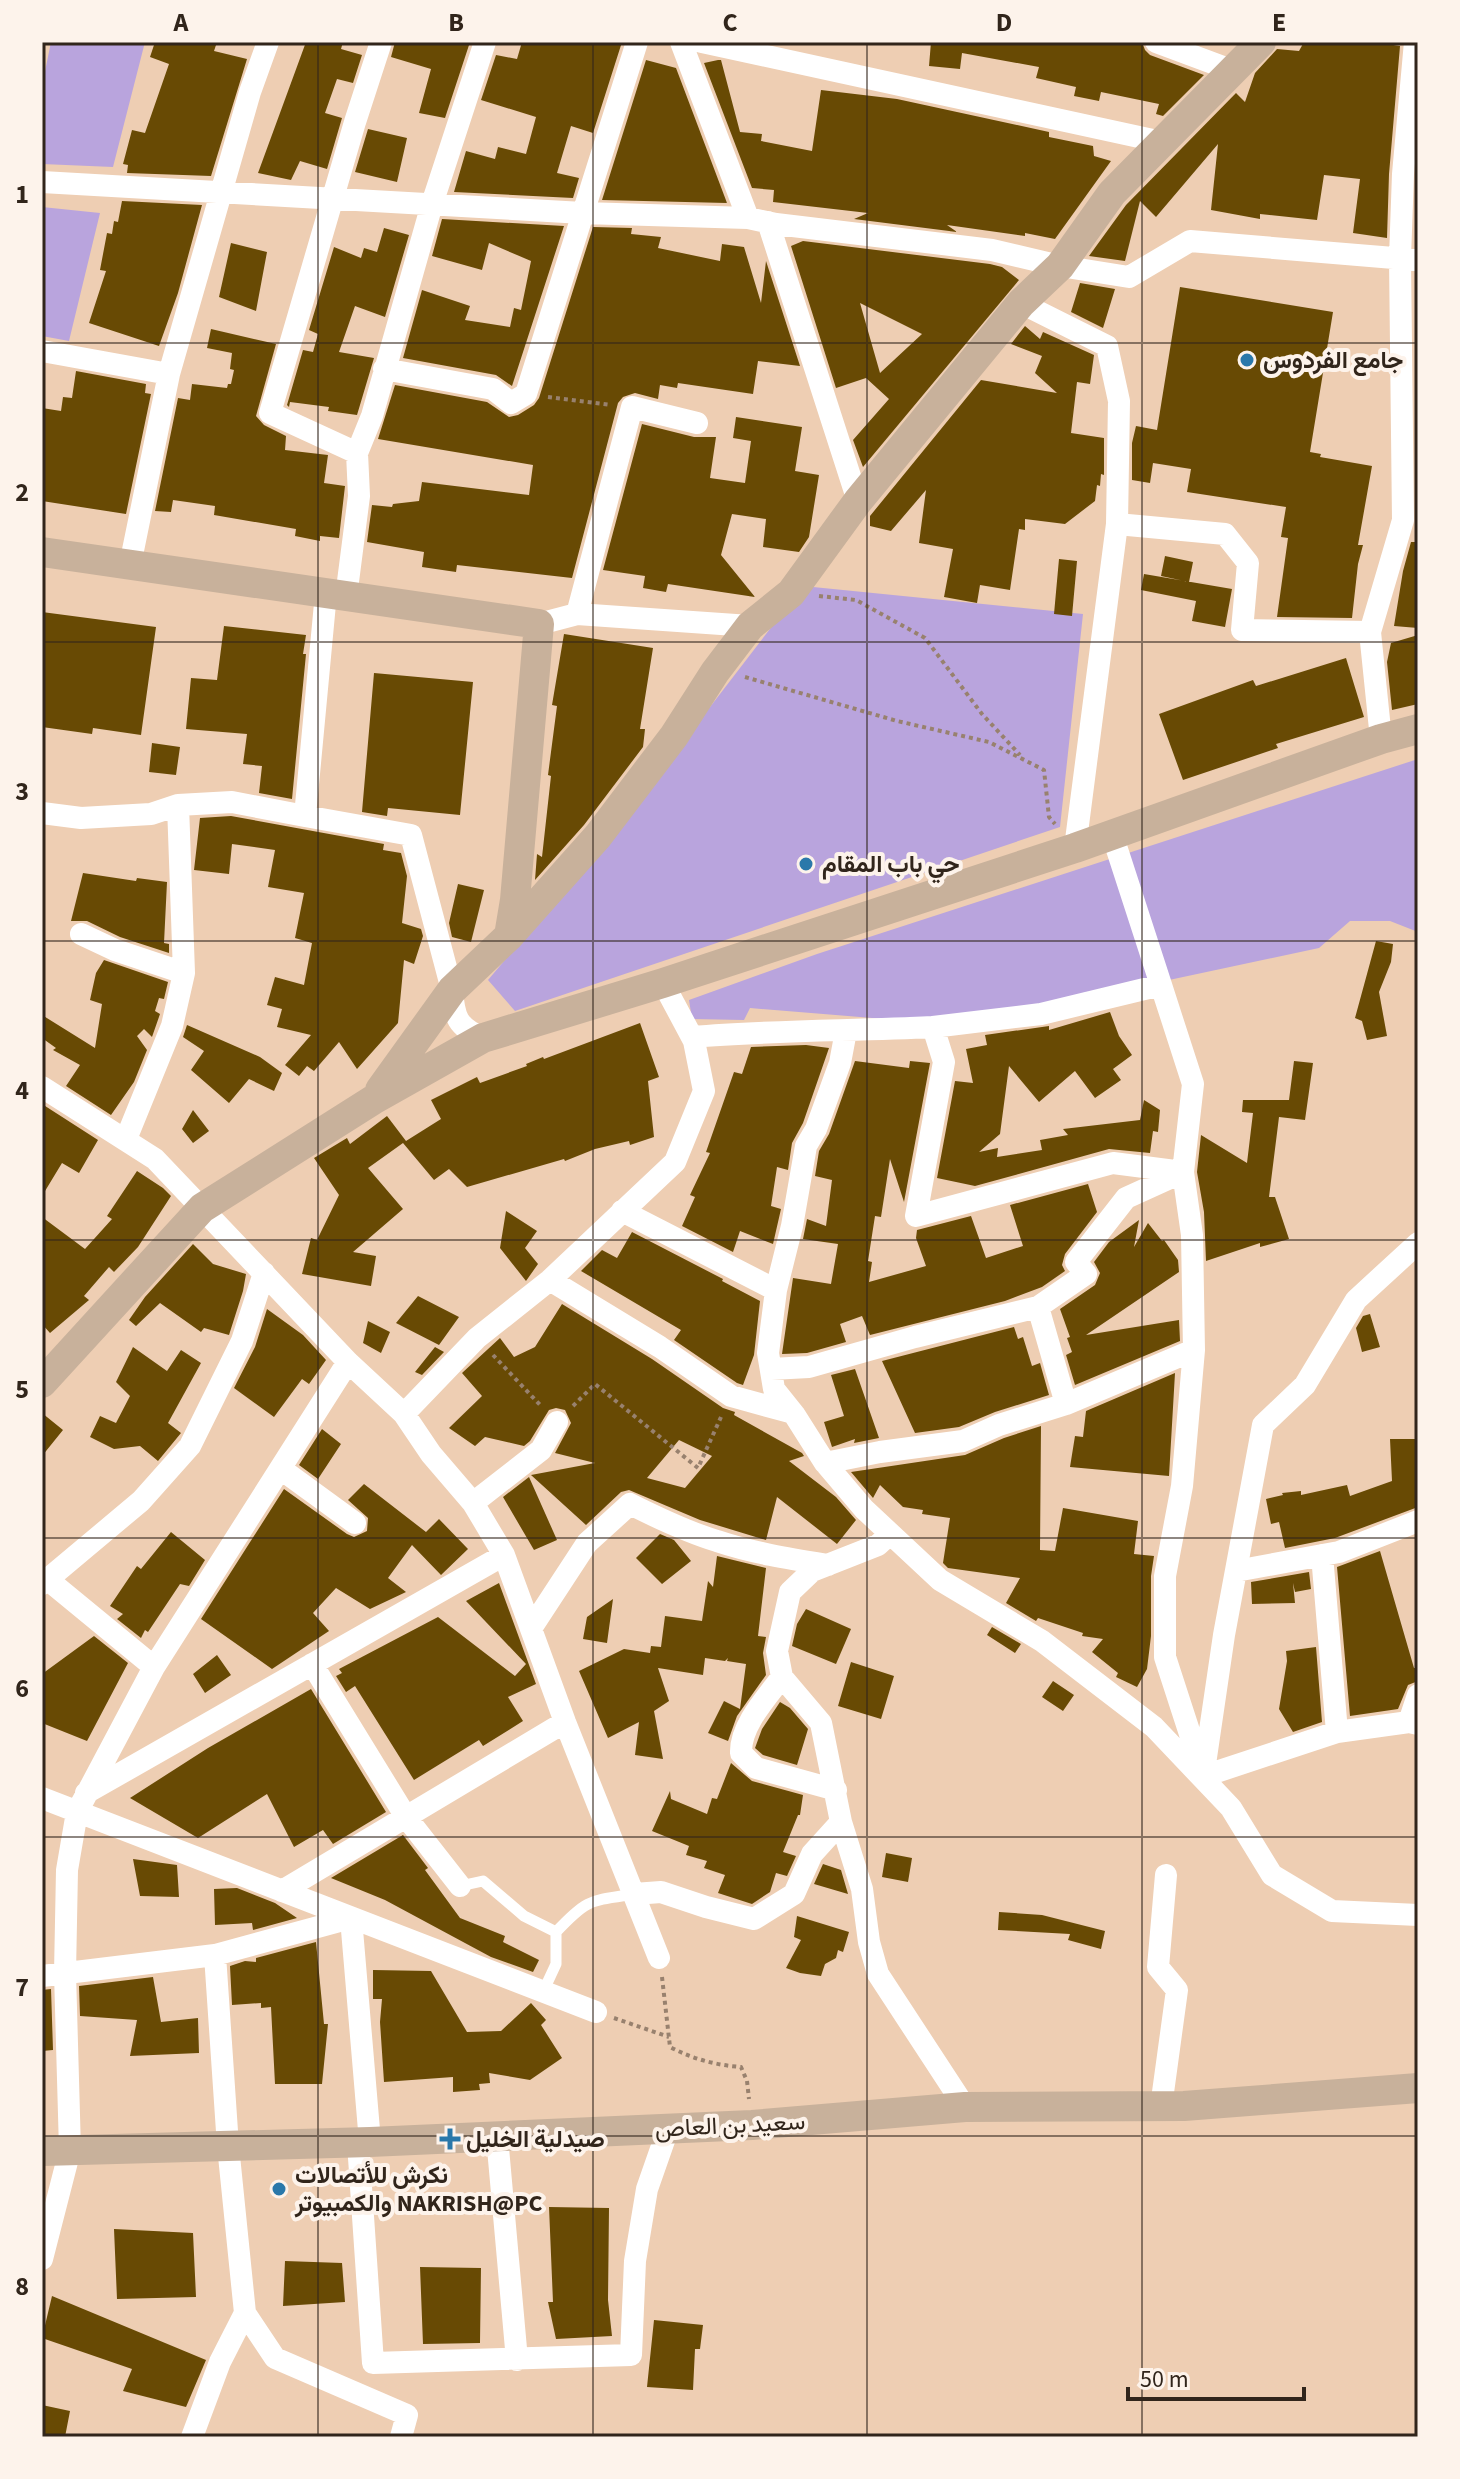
<svg xmlns="http://www.w3.org/2000/svg" width="1460" height="2479" viewBox="0 0 1460 2479" font-family="'Source Sans 3',Vazirmatn,sans-serif">
<style>
.green{fill:#b9a4dd}
.building{fill:#684a04;fill-rule:evenodd}
.lines{fill:none;stroke-linecap:round;stroke-linejoin:round}
.path{stroke:#98816e;stroke-width:4;stroke-dasharray:4 4;stroke-linecap:butt}
.lane{stroke:#fff;stroke-width:11}
.street{stroke:#fff;stroke-width:22}
.secondary{stroke:#c8b19b;stroke-width:30}
.grid{fill:none;stroke:#31251b;stroke-width:2;stroke-opacity:0.55}
.poi-dot{fill:#2a78aa;stroke:#fdf3eb;stroke-width:3}
.labels{text-anchor:middle;stroke-width:8;stroke-linejoin:round;paint-order:stroke}
.poi-label{font-size:24px;font-weight:bold;fill:#31251b;stroke:#fdf3eb;text-anchor:start}
.street-label{font-size:24px;fill:#31251b;stroke:#fdf3eb}
.neatline{fill:none;stroke:#31251b;stroke-width:3}
.grid-label{font-size:26px;text-anchor:middle;font-weight:bold;fill:#31251b}
</style>
<rect width="100%" height="100%" fill="#eeceb3"/>
<path class="green" d="M51 42H145L113 167 42 164V86Z
M42 207 100 213 69 341 42 336Z
M803 586 1083 614 1060 827 515 1011 488 980 617 828Z
M1418 759V932L1390 921H1350L1319 948 1038 1008 909 1021 750 1008 744 1020 692 1019 689 1000 817 954Z"/>
<path class="building" d="M155 42H217L214 51 247 59 211 176 127 173 128 165 123 164 132 130 145 133 169 64 150 57Z
M306 42H343L341 49 362 55 353 83 337 79 325 113 342 118 327 169 300 161 291 180 258 173Z
M395 42H470L445 118 419 113 431 69 391 57Z
M522 42H622L593 133 571 126 557 173 579 178 573 198 454 192 466 151 495 159 498 147 526 154 536 117 481 100 496 55 517 59Z
M931 42H1142L1145 50 1150 55 1204 75 1163 116 1156 114 1159 104 1101 92 1099 101 1074 96 1076 87 1036 78 1039 67 962 53 960 69 929 66Z
M1304 42H1374L1400 46 1389 174 1387 238 1353 233 1360 179 1324 175 1317 220 1260 214V219L1211 210 1218 144 1156 217 1140 201 1125 261 1089 256 1126 205 1236 93 1245 102 1255 73 1277 49 1299 51Z
M646 60 676 68 727 203 602 200Z
M718 60H721L740 132 762 134 761 141 812 151 821 90 897 99 1049 132V137L1093 146 1094 156 1111 161 1055 239 1025 233V236L947 225 957 232 854 219 868 213 773 202 774 190 752 188 704 63Z
M368 129 407 138 397 182 355 172Z
M122 201 202 205 178 293 159 346 89 323 106 271 100 270 107 233 112 234 114 221 118 222Z
M442 219 564 226 512 386 496 375 403 358 422 290 470 306 465 320 510 327 514 308 521 310 531 261 489 243 482 270 432 256Z
M593 227 632 228 631 234 661 237 658 248 720 261 722 244 744 247 761 303 766 261 800 366 758 361 753 394 678 383 677 388 660 385 658 399 635 393 623 397 618 403 572 578 457 565 456 572 422 567 424 552 367 542 372 505 392 507 393 504 419 501 422 482 529 495 533 465 378 439 395 385 487 402 509 417 518 415 534 405 539 398Z
M384 228 409 235 385 317 355 306 339 352 374 358 357 415 328 411 329 407 290 402 289 407 287 405 303 350 313 352 318 334 309 330 334 247 361 258 364 248 377 252Z
M803 241 990 264 1002 267 1019 280 863 467 853 440 889 399 866 378 836 388 791 246ZM860 303 922 334 880 373Z
M231 243 267 252 256 311 219 297Z
M1080 283 1115 289 1103 328 1071 312Z
M1180 287 1333 312 1310 452 1321 454 1320 457 1372 466 1358 545H1363L1358 564 1352 618 1277 617 1288 538 1281 537 1286 507 1187 492 1191 469 1153 463 1150 483 1132 480V443L1136 426 1157 430Z
M1025 326 1040 339 1043 332 1094 355 1090 384 1077 382 1071 433 1104 438V475L1101 474 1100 486 1097 485 1095 501 1065 524 1025 519V530L1019 529 1010 590 980 585 977 603 944 597 953 549 919 543 926 490 891 531 870 526V516L981 380 1057 393 1035 373 1042 356 1011 344Z
M211 329 276 344 256 416 264 425 286 436 285 450 328 455 324 483 345 486 339 538 320 536V541L295 536 296 529 214 515 215 506 173 500 171 512 155 511 178 398 190 400 192 384 227 388 228 384H231L234 370 230 369 232 353 207 348Z
M76 371 146 384 145 393 151 394 126 514 42 501V408L61 411 63 397 72 398Z
M736 417 802 427 795 471 819 475 809 537 799 552 763 547 766 519 732 514 721 555 755 597 668 584 666 592 643 588 645 576 603 570 642 424 694 437H716L710 478 745 483 751 441 733 438Z
M1411 542H1418V628L1394 626 1403 571Z
M1165 556 1193 562 1189 582 1161 576Z
M1059 559 1077 561 1072 616 1054 614Z
M1144 574 1232 589 1225 627 1192 621 1196 601 1141 590Z
M42 612 156 627 141 735 93 728 92 734 42 727Z
M224 626 306 635 303 654H306L292 799 259 793 262 766 243 764 247 734 186 729 191 678 217 680Z
M564 634 653 648 640 729H645L643 747 584 825 535 880 537 854 542 857 551 776 548 775 557 706 552 705Z
M1418 635V704L1392 710 1387 662 1391 643Z
M1346 658 1364 717 1276 744 1278 748 1183 780 1159 714 1253 680 1256 686Z
M374 673 473 682 460 815 388 808 387 816 362 812Z
M152 743 180 747 176 775 149 772Z
M231 816 384 844 383 850 401 853 407 876 402 923 421 929 423 936 414 964 404 960 398 1023 357 1069 339 1042 314 1071 307 1066 299 1076 285 1065 311 1035 277 1027 282 1009 267 1005 275 977 304 985 312 943 295 938 304 893 268 887 275 850 232 844 229 874 194 870 200 818Z
M83 873 136 881 137 878 167 882 164 943 169 944V953L120 937 87 921H71Z
M458 884 484 890 471 942 452 937 449 923Z
M1376 941 1393 944 1391 962 1379 992 1387 1036 1367 1040 1362 1021 1355 1018Z
M104 960 168 982 164 999 159 998 155 1011 160 1014 152 1037 144 1029 137 1036 147 1050 134 1082 111 1115 66 1086 80 1065 53 1050 56 1048 42 1038V1015L95 1048 102 1004 90 1000 96 973Z
M1110 1012 1119 1036 1132 1055 1113 1069 1121 1080 1095 1098 1075 1071 1039 1102 1009 1066 1000 1134 979 1152 998 1148 997 1157 1042 1150 1040 1140 1068 1135 1063 1129 1140 1120 1144 1100 1160 1110 1158 1132 1153 1131 1150 1153 1109 1149 975 1186 937 1178 955 1081 973 1083 966 1049 987 1045 985 1035 1049 1026V1030Z
M640 1023 659 1077 648 1081 654 1137 630 1145 629 1141 595 1149 565 1161 564 1159 467 1187 449 1169 434 1180 403 1143 368 1168 403 1209 353 1252 376 1256 371 1286 302 1274 311 1238 317 1240 339 1195 314 1158 347 1138 350 1144 387 1116 406 1141 441 1119 431 1100 477 1077 480 1083 527 1066 526 1064 543 1057 544 1059Z
M187 1025 260 1057 282 1073 274 1091 249 1079 229 1103 191 1070 204 1051 183 1037Z
M806 1045 829 1048 803 1123 792 1143 788 1170 777 1167 771 1206 781 1209 773 1244 740 1231 733 1252 682 1226 695 1197 690 1195 710 1153 706 1152 734 1072 742 1074 751 1047Z
M855 1061 909 1068 910 1061 930 1063 904 1202 890 1159 881 1217 875 1216 868 1261 872 1262 869 1282 926 1266 916 1238 917 1230 971 1216 986 1258 1023 1246 1010 1205 1088 1184 1097 1212 1065 1254 1062 1265 1065 1271 1042 1287 1005 1301 870 1335 862 1316 840 1324 846 1342 807 1353 782 1354 793 1278 831 1284 838 1244 803 1239 807 1219 826 1226 832 1180 815 1176 819 1151 829 1134Z
M1294 1061 1313 1063 1305 1120 1279 1117 1269 1197H1275L1289 1239 1260 1247V1243L1206 1261 1204 1212 1197 1172 1201 1135 1247 1163 1253 1113 1242 1112 1243 1100H1289Z
M42 1104 98 1140 79 1173 62 1163 42 1196Z
M193 1110 209 1131 193 1143 182 1129Z
M137 1171 163 1188 171 1196 138 1247 114 1272 109 1267 84 1296 89 1300 50 1333 42 1324V1217L85 1249 112 1219 107 1216Z
M506 1211 537 1231 525 1248 538 1264 526 1281 500 1248Z
M1139 1220 1134 1247 1148 1223 1162 1241 1164 1240 1178 1260 1179 1272 1086 1335 1179 1320 1180 1341 1075 1385 1066 1355 1072 1352 1067 1338 1070 1337 1060 1309 1095 1285 1100 1273 1094 1262 1109 1242Z
M632 1232 723 1279 722 1281 760 1301 754 1355 743 1385 737 1383 674 1340 681 1330 581 1271 602 1250 617 1258Z
M193 1244 213 1264 246 1274 243 1291 229 1335 204 1328 201 1332 160 1303 136 1326 129 1320 145 1297Z
M418 1296 459 1317 439 1345 396 1323Z
M562 1304 652 1359 723 1408 735 1412 734 1415 802 1453 804 1456 789 1461 836 1497 856 1520 837 1544 777 1497 766 1540 700 1520 629 1490 621 1492 586 1525 531 1475 595 1463 555 1453 571 1423 565 1410 556 1408 549 1410 530 1441 524 1446 485 1437 475 1446 449 1428 482 1396 462 1373 500 1338 514 1357 535 1347ZM679 1440 712 1456 685 1488 647 1478Z
M267 1309 303 1335 326 1360 309 1384 302 1379 274 1417 234 1388 255 1347Z
M1370 1314 1380 1347 1362 1352 1356 1328 1363 1316Z
M368 1321 390 1332 381 1353 363 1343Z
M1014 1327 1018 1339 1023 1337 1032 1366 1040 1363 1049 1395 995 1412 959 1427 915 1433 882 1361Z
M133 1347 167 1371 181 1350 201 1363 168 1423 181 1433 158 1461 140 1446 114 1449 90 1437 100 1416 116 1423 130 1396 116 1382Z
M435 1347 444 1352 422 1375 415 1372Z
M855 1369 879 1438 854 1443 855 1439 832 1447 824 1422 844 1416 831 1375Z
M1175 1373 1169 1476 1070 1467 1075 1436 1083 1437 1086 1411Z
M42 1413 63 1430 42 1456Z
M1041 1426 1040 1550 1055 1551 1063 1508 1138 1521 1134 1554 1154 1556 1151 1576V1636L1147 1669 1137 1687 1116 1677 1118 1673 1092 1652 1103 1639 1082 1636 1083 1633 1038 1618 1036 1621 1006 1603 1020 1578 948 1568 943 1563 950 1518 922 1514 923 1510 903 1507 880 1485 873 1498 851 1472 965 1455 1004 1438Z
M322 1429 341 1444 318 1479 299 1465Z
M1390 1439H1416L1418 1507 1335 1538 1285 1548 1279 1522 1271 1524 1266 1499 1283 1495 1282 1493 1301 1491V1495L1347 1485 1350 1496 1392 1481Z
M529 1477 557 1540 534 1550 503 1497Z
M364 1484 426 1532 439 1519 468 1549 441 1575 412 1545 388 1578 406 1592 370 1609 336 1588 313 1613 329 1631 272 1669 201 1619 284 1489 347 1534 354 1537 367 1531 368 1518 348 1500Z
M171 1532 205 1560 189 1586 180 1584 148 1632 145 1630 141 1638 117 1619 123 1614 110 1606 137 1566 141 1569Z
M660 1534 674 1540 691 1561 662 1584 636 1558Z
M1380 1551 1414 1668H1418V1681L1408 1685 1398 1709 1350 1716 1337 1567Z
M717 1556 766 1568 758 1636 766 1637 763 1653 766 1675 737 1716 728 1741 708 1733 724 1701 740 1709 746 1664 727 1661 728 1658 725 1661 705 1658 703 1675 658 1668 669 1701 654 1711 663 1759 635 1755 639 1722 608 1738 579 1671 624 1649 650 1653 651 1646 661 1647 665 1616 702 1621 708 1581 713 1587Z
M1309 1572 1311 1589 1295 1592 1293 1583 1295 1603 1252 1604 1251 1582Z
M499 1583 536 1684 508 1697 523 1721 483 1746 479 1740 414 1780 355 1686 346 1692 336 1676 342 1673 339 1669 438 1617 515 1676 526 1664 466 1601Z
M613 1599 607 1643 583 1639 587 1617Z
M806 1609 851 1629 836 1664 792 1646 797 1624Z
M992 1627 1021 1644 1015 1653 987 1635Z
M94 1636 128 1663 87 1741 42 1723V1674Z
M1316 1647 1322 1722 1293 1732 1279 1709 1287 1661 1286 1651Z
M217 1655 231 1675 205 1693 193 1674Z
M851 1662 894 1676 881 1719 838 1706Z
M1053 1681 1074 1695 1063 1711 1042 1697Z
M311 1689 386 1812 333 1844 323 1830 294 1847 267 1794 198 1838 130 1798 208 1748Z
M780 1702 790 1708 808 1729 797 1765 763 1755 755 1748 762 1729Z
M731 1763 752 1781 803 1795 800 1815H798L783 1852 796 1856 787 1876 776 1873 770 1892 752 1904 718 1893 725 1875 704 1868 707 1861 686 1855 689 1846 652 1831 670 1791 671 1799 707 1814 712 1798 717 1799Z
M403 1835 428 1868 425 1870 460 1918 505 1936 503 1942 539 1960 533 1972 491 1957 385 1900 331 1878Z
M886 1853 912 1858 908 1882 882 1877Z
M133 1859 177 1865 179 1897 140 1896Z
M823 1864 841 1870 848 1894 814 1884Z
M237 1888 275 1903 297 1918 253 1930 252 1923 215 1925 214 1889Z
M999 1912 1042 1915 1105 1931 1101 1949 1068 1940 1070 1934 998 1930Z
M797 1916 849 1932 843 1952 838 1950 836 1958 825 1964 821 1976 800 1973 786 1968 801 1940 794 1937Z
M316 1942 324 2024H328L322 2084H275L271 2007 261 2008V2003L232 2005 230 1966 245 1961 256 1962V1958Z
M373 1970 431 1971 467 2032 501 2031 531 2003 546 2020 541 2025 562 2058 530 2080 489 2073 490 2083 479 2084 480 2090 453 2092V2077L384 2082 380 2022 382 1999H373Z
M153 1977 161 2022 198 2018 199 2053 130 2056 137 2020 80 2016 79 1986Z
M51 1989 53 2050 42 2051V1990Z
M549 2207 609 2208 608 2300 612 2336 556 2339 548 2302H553Z
M114 2229 193 2233 196 2297 117 2299Z
M285 2261 342 2263 345 2302 283 2306Z
M420 2267 481 2268 480 2343 423 2344Z
M52 2296 206 2360 186 2407 123 2391 132 2369 42 2338Z
M654 2320 703 2325 700 2349H695L693 2390 647 2387Z
M42 2405 70 2411 65 2437 42 2434Z"/>
<g class="lines">
<path class="path" d="M548 397 611 405
M819 596 856 600 925 638 982 714 1020 755
M745 677 897 721 989 742 1044 770 1049 817 1055 824
M493 1355 542 1407
M573 1406 595 1384 698 1468 721 1417
M662 1977 670 2047C693 2059 715 2065 741 2067L747 2081 749 2099
M614 2018 669 2037"/>
<path class="lane" d="M460 1886 483 1881 524 1916 556 1932V1964L543 1992
M556 1932C587 1899 589 1901 634 1894"/>
<path class="street" d="M681 42 748 218
M702 42 1162 142
M1156 42 1234 71
M42 182 583 213 748 218 776 224 992 250 1060 266 1129 277 1190 241 1418 260
M768 222 858 501
M1021 303 1107 346 1119 401 1117 524 1075 848
M42 351 169 374
M384 369 493 389 511 403 526 394 637 42
M357 453 270 413 355 122 381 42
M1117 524 1225 534 1248 563 1242 630 1370 632
M130 565 169 374 250 92 268 42
M326 593 305 816 411 835 452 990C454 1017 457 1027 483 1038
M346 597 359 496 357 453 372 416 432 204 485 42
M577 614 632 407 697 423
M539 624 577 614 750 626
M1381 739 1370 632 1403 520 1400 258 1403 174 1415 42
M42 813 81 818 151 814 178 805 232 802 305 816
M1112 834 1161 985
M81 934 115 950 184 973
M933 1027 1041 1014 1161 985 1193 1084 1183 1172 1192 1235 1194 1350 1182 1486 1165 1576V1657L1202 1771
M846 1031 840 1063 816 1129 806 1146 792 1226 776 1290 768 1353 774 1389 794 1414 825 1463 864 1509 940 1580 1042 1641 1154 1727 1231 1808 1272 1875 1332 1911 1418 1915
M692 1037C772 1030 852 1031 933 1027L944 1062 916 1216 1113 1163 1183 1172
M42 1087 155 1159 348 1362 404 1414 431 1454 473 1503 504 1555 565 1722 659 1958
M126 1139 172 1026 184 973 178 805
M622 1211 776 1290
M550 1280 660 1347 731 1396 793 1413
M1038 1307 1066 1404
M771 1369 809 1367 915 1337 1038 1307 1086 1274 1076 1262 1126 1198 1181 1173
M404 1414 477 1338 550 1280 675 1162 704 1091 694 1041 663 983
M825 1463 880 1452 963 1441 999 1425 1066 1404 1194 1350
M281 1469 355 1523
M473 1503 541 1450 557 1422
M1322 1555 1337 1732
M1236 1571 1339 1552 1418 1521
M47 1579 154 1667
M42 1584 141 1501 190 1446 242 1341 264 1273
M532 1627 587 1543 630 1504C658 1518 687 1532 717 1541 753 1553 791 1559 828 1565
M312 1664 406 1817 460 1886
M782 1677C766 1698 740 1726 741 1753L756 1768 836 1790
M1409 1722 1418 1695
M1204 1771 1224 1635 1263 1425 1305 1385 1356 1300 1418 1243
M1204 1776 1337 1732 1409 1722 1418 1724
M86 1793 504 1555
M42 1798 596 2012
M841 1822 821 1723 782 1677 777 1651 790 1592 812 1571 878 1545 890 1534
M282 1891 565 1722
M634 1894 661 1892 706 1907 754 1919 794 1894 812 1854 841 1822 862 1889 869 1942 878 1974 965 2107
M215 1955 228 2146 245 2313 275 2358 407 2415 401 2437
M42 1976 215 1955 351 1918 370 2142
M1161 2107 1177 1990 1158 1967 1166 1875
M497 2137 517 2360
M358 2143 373 2363 631 2355 635 2261 647 2189 668 2129
M42 2259 70 2150 65 1973 67 1870 77 1812 154 1667 348 1362
M192 2437 220 2362 245 2313"/>
<path class="secondary" d="M42 552 539 624 515 900 509 936
M380 1090 452 990 509 936 598 836 674 736 715 672 750 626 791 593 858 501 1021 303 1060 266 1112 193 1261 42
M42 1383 202 1208 373 1100 483 1038 663 983 1075 848 1381 739 1418 729
M42 2151 370 2142 752 2125 965 2107 1184 2106 1418 2088"/>
</g>
<path class="grid" d="M318 42V2437M593 42V2437M867 42V2437M1142 42V2437M42 343H1418M42 642H1418M42 941H1418M42 1240H1418M42 1538H1418M42 1837H1418M42 2136H1418"/>
<g class="poi-dot">
<circle cx="1247" cy="360" r="8"/>
<circle cx="806" cy="864" r="8"/>
<path d="M446 2127h8v8h8v8h-8v8h-8v-8h-8v-8h8z"/>
<circle cx="279" cy="2189" r="8"/>
</g>
<g class="labels">
<g class="poi-label">
<text x="1263" y="368">جامع الفردوس</text>
<text x="822" y="872">حي باب المقام</text>
<text x="466" y="2147">صيدلية الخليل</text>
<text x="295" y="2183">نكرش للأتصالات<tspan x="295" dy="28">والكمبيوتر NAKRISH@PC</tspan></text>
</g>
<g class="street-label">
<text transform="translate(730 2125) rotate(-3)" y="8">سعيد بن العاص</text>
</g>
</g>
<rect width="1460" height="2479" fill="none" stroke="#fdf3eb" stroke-width="88"/>
<path d="M1128 2387v12h176v-12" fill="none" stroke="#31251b" stroke-width="4"/>
<text x="1140" y="2387" font-size="24" fill="#31251b" stroke="#fdf3eb" stroke-width="6" paint-order="stroke">50 m</text>
<rect x="44" y="44" width="1372" height="2391" class="neatline"/>
<g class="grid-label">
<text x="181" y="31">A</text>
<text x="456" y="31">B</text>
<text x="730" y="31">C</text>
<text x="1004" y="31">D</text>
<text x="1279" y="31">E</text>
<text x="22" y="203">1</text>
<text x="22" y="501">2</text>
<text x="22" y="800">3</text>
<text x="22" y="1099">4</text>
<text x="22" y="1398">5</text>
<text x="22" y="1697">6</text>
<text x="22" y="1996">7</text>
<text x="22" y="2295">8</text>
</g>
</svg>
